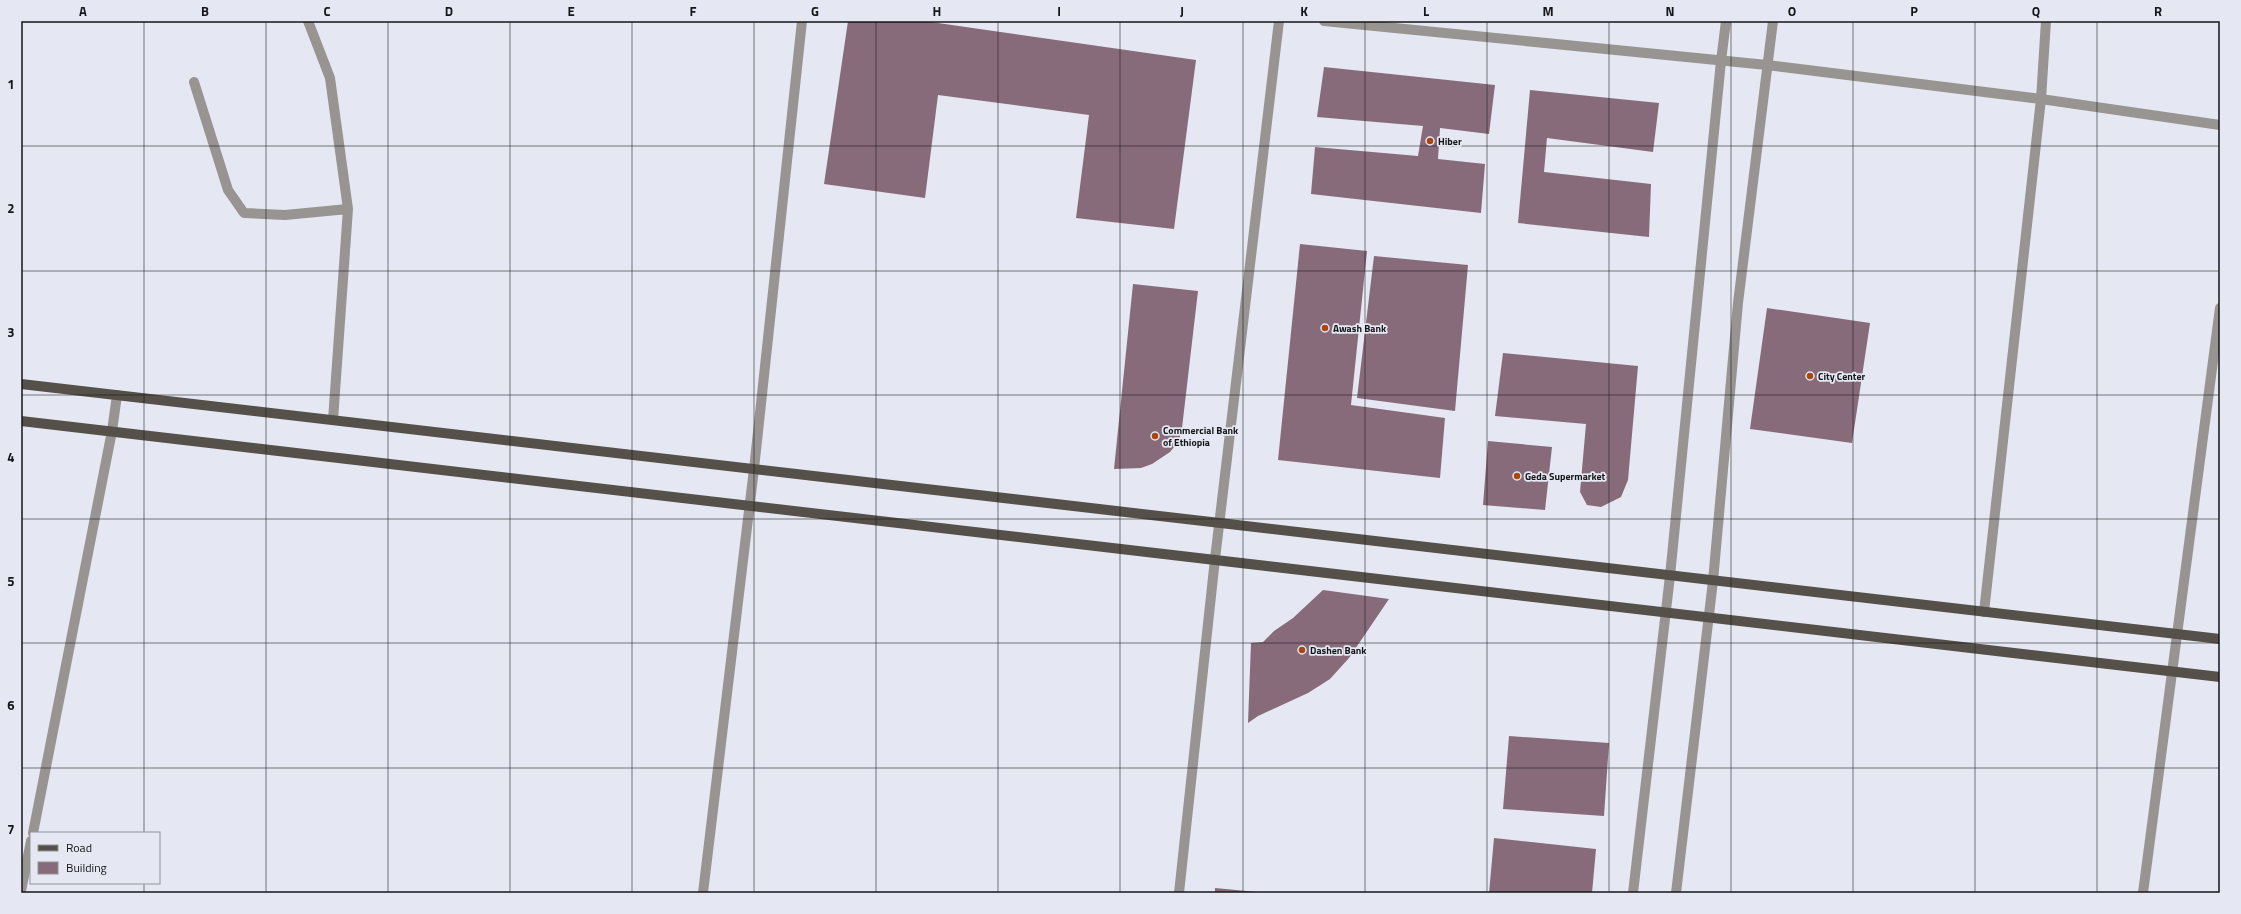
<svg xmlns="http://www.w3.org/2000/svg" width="2241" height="914" viewBox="0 0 2241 914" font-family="'Titillium Web',sans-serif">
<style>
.building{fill:#876b7a}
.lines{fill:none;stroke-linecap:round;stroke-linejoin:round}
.minor{stroke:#979491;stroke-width:10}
.major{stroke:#55504a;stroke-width:10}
.grid{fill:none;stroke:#151619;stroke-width:1;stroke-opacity:0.55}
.poi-dot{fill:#aa4610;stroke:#e5e8f2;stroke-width:1.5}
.labels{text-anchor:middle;stroke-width:3.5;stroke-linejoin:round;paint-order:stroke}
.poi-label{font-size:10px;font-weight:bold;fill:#151619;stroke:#e5e8f2;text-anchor:start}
.neatline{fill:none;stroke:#151619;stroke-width:1.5}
.grid-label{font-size:13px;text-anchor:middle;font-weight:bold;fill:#151619}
</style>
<rect width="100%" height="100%" fill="#e5e8f2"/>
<path class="building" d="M848 21H924L1196 60 1174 229 1076 218 1089 115 938 95 925 198 824 184Z
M1324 67 1495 85 1489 134 1440 128 1438 159 1485 164 1481 213 1311 194 1315 147 1418 156 1423 126 1317 117Z
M1530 90 1659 103 1653 152 1547 138 1544 172 1651 184 1649 237 1518 223Z
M1300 244 1367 251 1351 405 1445 418 1440 478 1278 460Z
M1374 256 1468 265 1455 411 1357 398Z
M1133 284 1198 291 1182 428 1179 441 1170 452 1152 464 1141 468 1114 469Z
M1767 308 1870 323 1852 443 1750 429Z
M1503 353 1638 366 1628 480 1621 497 1601 507 1587 505 1580 492 1586 424 1495 416Z
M1488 441 1552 447 1545 510 1483 505Z
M1323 590 1389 599 1349 658 1330 679 1308 693 1258 716 1248 723 1251 643 1263 642 1274 631 1293 618Z
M1509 736 1609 743 1604 816 1503 809Z
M1494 838 1596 849 1592 893H1489Z
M1215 888 1257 892V893H1215Z"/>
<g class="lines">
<path class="minor" d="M308 21 330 78 348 209 333 420
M1324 21 1767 65 2041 99 2220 125
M194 82 228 190 244 213 285 215 348 209
M1984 612 2041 99 2046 21
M33 833 112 431 117 395
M21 891 31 841
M703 893 754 469 802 21
M1179 893 1215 559 1279 21
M1633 893 1670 576 1721 61 1726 21
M1676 893 1713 581 1738 303 1773 21
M2143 893 2220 308"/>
<path class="major" d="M21 384 2220 639
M21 421 2220 677"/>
</g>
<path class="grid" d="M144 21V833M266 21V893M388 21V893M510 21V893M632 21V893M754 21V893M876 21V893M998 21V893M1120 21V893M1243 21V893M1365 21V893M1487 21V893M1609 21V893M1731 21V893M1853 21V893M1975 21V893M2097 21V893M21 146H2220M21 271H2220M21 395H2220M21 519H2220M21 643H2220M21 768H2220M144 883V893"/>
<g class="poi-dot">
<circle cx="1430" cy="141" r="4"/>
<circle cx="1325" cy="328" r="4"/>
<circle cx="1810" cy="376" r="4"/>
<circle cx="1155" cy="436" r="4"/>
<circle cx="1517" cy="476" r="4"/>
<circle cx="1302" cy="650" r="4"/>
</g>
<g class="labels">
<g class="poi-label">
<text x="1438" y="145">Hiber</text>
<text x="1333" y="332">Awash Bank</text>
<text x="1818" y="380">City Center</text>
<text x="1163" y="434">Commercial Bank<tspan x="1163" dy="12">of Ethiopia</tspan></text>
<text x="1525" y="480">Geda Supermarket</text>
<text x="1310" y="654">Dashen Bank</text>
</g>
</g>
<rect width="2241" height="914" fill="none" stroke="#e5e8f2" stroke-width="44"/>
<rect x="30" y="832" width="130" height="52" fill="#e5e8f2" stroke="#92949b"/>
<rect x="38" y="845" width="20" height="6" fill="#55504a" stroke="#92949b"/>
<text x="66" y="852" font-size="12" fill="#151619">Road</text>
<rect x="38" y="862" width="20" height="12" fill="#876b7a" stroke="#92949b"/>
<text x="66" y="872" font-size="12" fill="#151619">Building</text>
<rect x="22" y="22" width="2197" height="870" class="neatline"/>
<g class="grid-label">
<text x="83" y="16">A</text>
<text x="205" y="16">B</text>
<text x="327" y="16">C</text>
<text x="449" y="16">D</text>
<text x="571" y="16">E</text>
<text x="693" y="16">F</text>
<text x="815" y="16">G</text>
<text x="937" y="16">H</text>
<text x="1059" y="16">I</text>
<text x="1182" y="16">J</text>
<text x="1304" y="16">K</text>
<text x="1426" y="16">L</text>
<text x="1548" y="16">M</text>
<text x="1670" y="16">N</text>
<text x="1792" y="16">O</text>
<text x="1914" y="16">P</text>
<text x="2036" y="16">Q</text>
<text x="2158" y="16">R</text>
<text x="11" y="89">1</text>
<text x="11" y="213">2</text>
<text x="11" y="337">3</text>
<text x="11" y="462">4</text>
<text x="11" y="586">5</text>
<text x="11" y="710">6</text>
<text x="11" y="834">7</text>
</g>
</svg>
